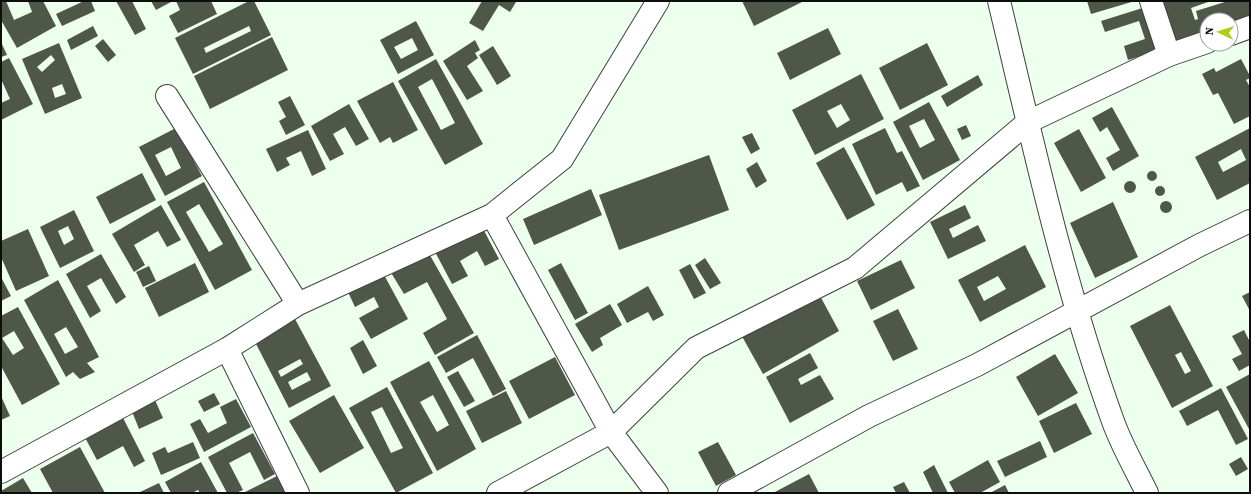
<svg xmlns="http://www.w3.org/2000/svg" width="1251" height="494" viewBox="0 0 1251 494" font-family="'Source Serif 4',serif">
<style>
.building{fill:#4e5748;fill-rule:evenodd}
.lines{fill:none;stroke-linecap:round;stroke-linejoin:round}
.minor-casing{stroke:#404040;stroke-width:24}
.minor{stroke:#fff;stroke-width:22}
</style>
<rect width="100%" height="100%" fill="#edffed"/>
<path class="building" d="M1 1H6L14 20 32 12 28 1H43L56 26 17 48 1 20Z
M84 1H91L95 11 62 26 56 14Z
M116 1H132L146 29 135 35Z
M151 1H171V2L156 10Z
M176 1H211L217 14 178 33 169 16 180 10Z
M249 1H254L271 35 193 74 175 38ZM249 26 251 31 206 53 204 48Z
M482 1H515L516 2 510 12 499 5 483 31 469 23Z
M742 1 775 2 804 1 754 26Z
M1087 1H1135L1091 14Z
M1153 1H1211L1191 8 1195 20 1198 19 1196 11 1228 1H1250V22L1231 27V20H1207V35L1167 47Z
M1149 6 1163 49 1128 60 1124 46 1145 39 1139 21 1105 32 1101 21Z
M416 21 434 55 398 74 380 40ZM412 38 418 50 401 59 394 47Z
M93 26 98 36 71 50 67 40Z
M828 28 841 54 790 80 777 53Z
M272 37 288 70 210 109 194 76Z
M103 39 116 55 108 62 95 46Z
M475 40 480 50 475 53 478 58 467 66 483 91 467 100 443 61Z
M1 42 7 55 1 57Z
M59 43 82 98 45 114 22 59ZM51 55 55 60 42 72 37 67ZM62 84 66 94 55 98 52 88Z
M927 43 948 85 900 110 879 68Z
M493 46 511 76 497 85 479 55Z
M9 58 33 104 1 120V103L10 99 1 79V62Z
M436 59 483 144 445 165 398 81ZM432 79 455 123 441 130 418 87Z
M1241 59 1250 76V78L1246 80 1250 87V116L1234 124 1218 93 1213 95 1202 74 1214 68 1216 72Z
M861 74 884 119 815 155 792 110ZM841 104 850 120 837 128 827 111Z
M978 75 983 85 947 107 941 96Z
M393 82 418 130 393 143 390 137 380 143 357 101Z
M290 96 305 125 286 135 279 121 286 117 278 102Z
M929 102 960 160 923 180 893 122ZM924 119 935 140 920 148 909 126Z
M349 104 369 139 356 146 345 127 333 134 344 154 330 161 311 126Z
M1112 107 1139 156 1113 171 1106 158 1120 150 1107 127 1100 132 1092 118Z
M966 125 971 136 962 140 957 129Z
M176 128 202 176 165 196 139 147ZM171 147 181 168 166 176 155 155Z
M885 128 897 153 902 151 920 186 907 192 902 182 876 195 852 144Z
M1250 128V183L1217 200 1195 157ZM1241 149 1246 160 1223 172 1218 162Z
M1079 129 1106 178 1081 192 1054 143Z
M308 130 326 169 312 176 301 151 286 158 290 165 277 172 266 149Z
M752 133 760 149 751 154 742 137Z
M844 147 875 205 847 220 816 163Z
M709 155 729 210 619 250 599 195Z
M757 162 767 181 756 188 746 169Z
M1147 176a5 5 0 1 1 10 0a5 5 0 1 1-10 0Z
M142 173 156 200 110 224 96 197Z
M1124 187a6 6 0 1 1 12 0a6 6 0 1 1-12 0Z
M204 182 252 270 215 290 167 202ZM199 204 223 244 209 252 186 212Z
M1155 191a5 5 0 1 1 10 0a5 5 0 1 1-10 0Z
M591 189 602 215 534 245 523 219Z
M1160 207a6 6 0 1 1 12 0a6 6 0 1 1-12 0Z
M1113 202 1138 257 1095 278 1070 223Z
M161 205 181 240 167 247 158 231 134 245 145 265 134 272 112 234Z
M965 205 971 218 949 229 953 238 978 225 986 241 948 259 930 222Z
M74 210 94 251 60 268 40 227ZM68 226 74 239 64 245 58 231Z
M480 223 499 259 485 266 477 251 460 261 468 276 452 284 433 248Z
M28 229 49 276 16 291 1 257V241Z
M1025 245 1046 287 980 322 958 280ZM998 276 1006 289 984 301 977 287Z
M427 250 474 333 435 355 423 333 447 319 427 282 404 294 390 271Z
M101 254 126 297 116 304 101 278 87 286 101 311 90 318 66 274Z
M705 258 721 283 710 289 695 265Z
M901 260 915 288 871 310 857 281Z
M195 263 209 292 159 317 145 288Z
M561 263 588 313 575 320 548 270Z
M690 264 706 293 694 299 679 270Z
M149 266 156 281 143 287 136 272Z
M383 273 408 319 371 339 359 318 379 307 374 297 355 307 348 292Z
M1 277 11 296 1 301Z
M58 280 99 357 87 363 95 372 80 379 73 372 66 377 24 300ZM66 327 78 347 65 354 54 334Z
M648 286 664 315 653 321 648 312 627 323 617 304Z
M1250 292V311L1242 296Z
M819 294 839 331 763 374 739 331Z
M610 304 622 325 600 338 603 345 592 352 575 324Z
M1170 305 1213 386 1172 408 1130 326ZM1181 352 1191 371 1185 374 1175 355Z
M18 307 60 384 22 405 1 366V316ZM14 331 24 348 13 355 2 338Z
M898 309 918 349 893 361 873 321Z
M295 319 331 386 289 408 254 340ZM300 359 303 364 281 377 278 371ZM307 372 311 380 292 390 288 382Z
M1244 330 1250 342V365L1239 371 1232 359 1242 354 1232 336Z
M477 335 506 389 493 396 473 358 446 373 437 357Z
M363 340 377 366 363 374 350 348Z
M810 353 818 368 798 379 801 385 820 375 834 399 790 423 766 377Z
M1055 354 1078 393 1038 416 1016 377Z
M555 357 575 395 529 419 509 381Z
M429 361 476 449 437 471 390 382ZM433 395 449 425 437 432 420 402Z
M458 371 475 401 464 407 447 377Z
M1250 374V429H1249L1226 387Z
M387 387 433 473 396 493 349 408ZM382 407 403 448 391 453 371 412Z
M1221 388 1248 439 1236 445 1218 410 1187 426 1179 411Z
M506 391 522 423 482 443 466 411Z
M214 393 220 404 204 412 198 401Z
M334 395 364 448 320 473 289 421Z
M1 396 10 416 1 420Z
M236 399 251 427 204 452 190 424 200 419 208 433 227 423 220 407Z
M155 400 163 418 139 429 129 404Z
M1076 403 1092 434 1054 453 1039 421Z
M120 412 145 461 134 467 123 446 97 460 82 432Z
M253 433 275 474 264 480 250 452 229 463 243 490 236 493H227L208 457Z
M1040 441 1047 457 1005 477 997 461Z
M193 442 200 458 161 475 152 453 165 447 168 453Z
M718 442 736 475 716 486 698 452Z
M80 447 105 493H53L40 469Z
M1241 457 1248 469 1236 476 1229 464Z
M988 460 1000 482 980 493H955L949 482Z
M201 462 218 493H200L198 490 192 493H171L165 482Z
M934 465 948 493H933L923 472Z
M809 474 819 493H773Z
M277 476 285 493H243Z
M23 478 32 493H1V491Z
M904 482 910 493H896L893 487Z
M159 483 164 493H138Z
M1005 485 1009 493H990Z"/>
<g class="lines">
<g class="minor-casing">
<path id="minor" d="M999 1C1033 143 1064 287 1114 424 1123 448 1136 470 1147 493
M1151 1 1169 55
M1231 34 1250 27
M167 96 298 304
M492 215 611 432 657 493
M227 349 298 493
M1 472 227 349 298 304 492 215 562 159 658 1
M498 493 611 432 696 348 855 268 1028 122 1169 55 1207 42
M729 493 869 416 977 365 1200 245 1250 221"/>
</g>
<use href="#minor" class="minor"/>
</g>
<rect width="1251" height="494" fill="none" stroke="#0d0d0d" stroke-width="4"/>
<g transform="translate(1219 32) rotate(274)"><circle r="19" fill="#ffffff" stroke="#9e9e9e"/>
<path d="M0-3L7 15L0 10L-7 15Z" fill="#b1cc16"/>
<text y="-6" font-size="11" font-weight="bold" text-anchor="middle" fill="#0d0d0d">N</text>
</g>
</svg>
